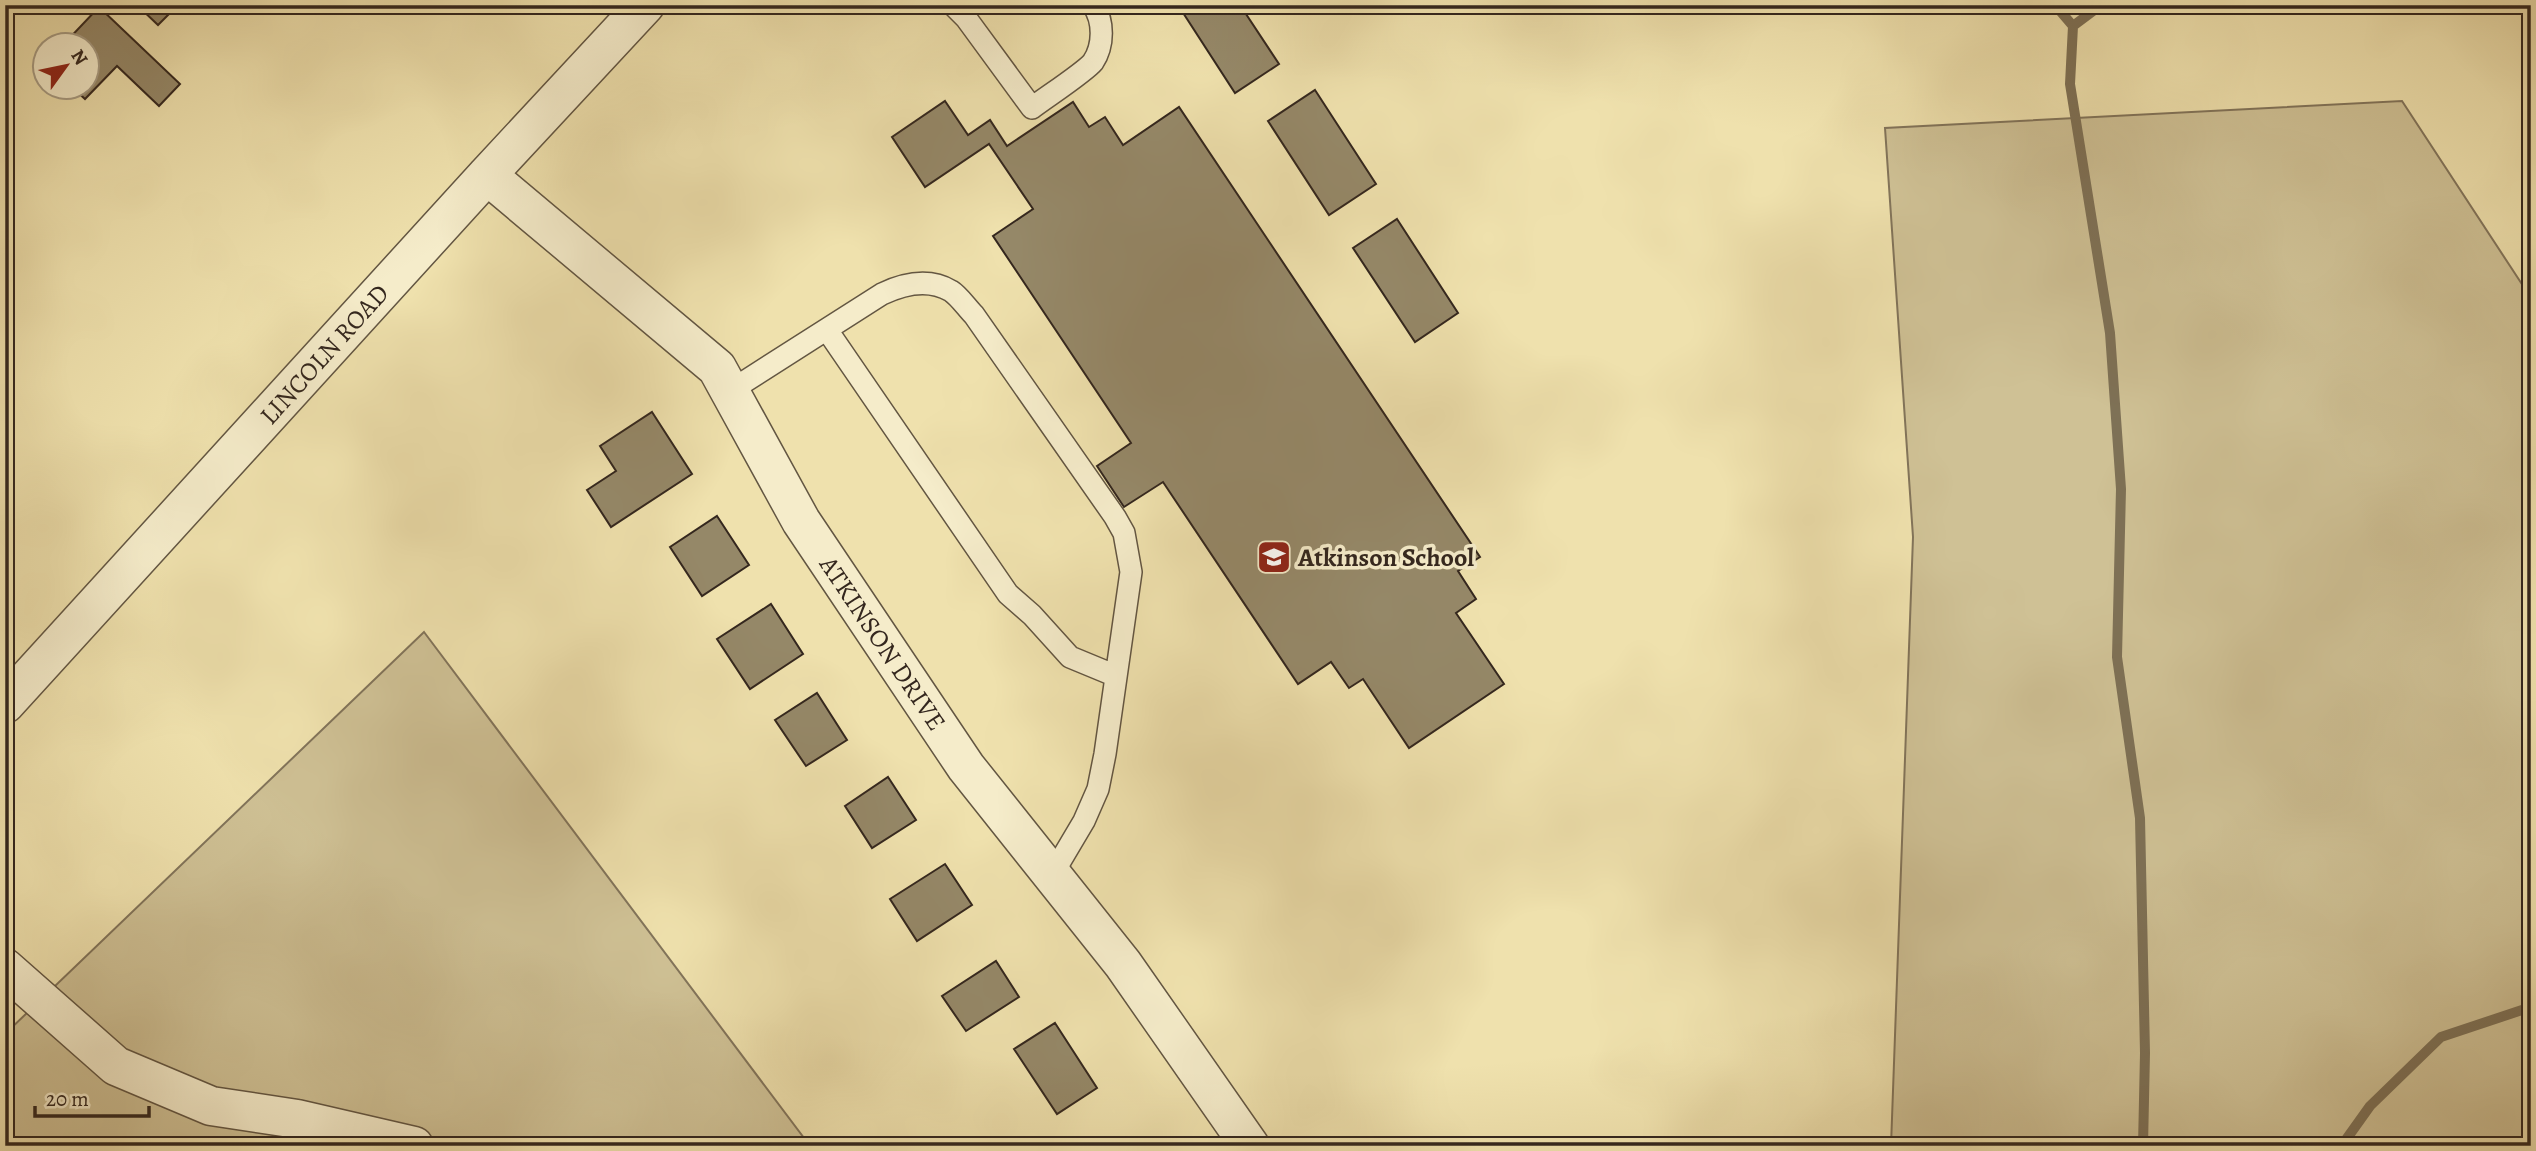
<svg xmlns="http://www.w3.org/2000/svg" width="2536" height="1151" viewBox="0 0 2536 1151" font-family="Alegreya,serif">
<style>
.green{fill:#cfc195;stroke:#82745a;stroke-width:2}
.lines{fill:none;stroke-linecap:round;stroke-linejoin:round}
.stream{stroke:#7e7156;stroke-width:10}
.building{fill:#958868;stroke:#34271e;stroke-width:2}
.service-casing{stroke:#635642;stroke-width:24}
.minor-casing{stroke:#635642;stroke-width:41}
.service{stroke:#f5ecca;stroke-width:21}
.minor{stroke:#f5ecca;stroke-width:38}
.labels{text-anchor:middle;stroke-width:7;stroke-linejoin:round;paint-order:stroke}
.street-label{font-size:26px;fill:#34271e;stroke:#f5ecca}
.poi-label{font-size:26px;font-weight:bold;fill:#34271e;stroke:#f5ecca;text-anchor:start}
</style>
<rect width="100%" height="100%" fill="#efe1ad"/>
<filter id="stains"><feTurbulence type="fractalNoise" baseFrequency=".00286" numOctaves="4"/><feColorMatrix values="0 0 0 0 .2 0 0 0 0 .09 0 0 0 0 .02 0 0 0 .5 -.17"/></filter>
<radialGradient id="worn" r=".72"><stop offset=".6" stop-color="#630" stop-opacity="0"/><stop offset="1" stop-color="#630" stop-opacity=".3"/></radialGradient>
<path class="green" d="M2402 101 2531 298V1146H1891L1913 537 1885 128Z
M424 632 810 1146H5V1034Z"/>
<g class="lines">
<path class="stream" d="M2055 5 2073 26 2070 84 2110 333 2121 489 2117 657 2140 818 2145 1053 2143 1146
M2073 26 2101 5
M2338 1146 2345 1141 2370 1106 2441 1037 2531 1007"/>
</g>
<path class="building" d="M137 5H178L158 25Z
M1178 5H1240L1279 64 1235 93Z
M99 7 180 84 159 106 117 66 85 99 73 88H88V46H62Z
M1315 90 1376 184 1329 215 1268 121Z
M945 101 968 135 990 120 1007 146 1073 102 1089 127 1105 117 1123 145 1179 107 1480 557 1458 571 1476 599 1456 613 1504 684 1409 748 1363 679 1349 688 1331 662 1298 684 1163 482 1124 507 1097 466 1131 443 993 236 1033 209 989 144 925 187 892 137Z
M1397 219 1458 313 1415 342 1353 248Z
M652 412 692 474 611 527 587 490 616 471 600 446Z
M717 516 749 565 702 596 670 547Z
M771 604 803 654 750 689 717 639Z
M817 693 847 740 806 766 775 720Z
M888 777 916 820 872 848 845 806Z
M945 864 972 905 917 941 890 899Z
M996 961 1019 997 966 1031 942 996Z
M1055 1023 1097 1088 1057 1114 1014 1049Z"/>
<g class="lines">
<g class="service-casing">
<path id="service" d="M953 5 966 18 1032 108C1045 98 1085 72 1093 62 1104 45 1104 21 1093 5
M827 330 1008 594 1032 615 1070 657 1116 676
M730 391 882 294C903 284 929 278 951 291 959 296 967 308 974 315L1115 517 1124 533 1131 572 1105 754 1098 789 1084 821 1052 875"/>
</g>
<g class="minor-casing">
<path id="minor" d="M487 175 717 368 801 521 966 767 1123 964 1250 1146
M5 704 487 175 645 5
M5 968 116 1066 211 1106 297 1119 414 1146"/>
</g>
<use href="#service" class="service"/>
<use href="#minor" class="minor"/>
</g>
<defs>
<g id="school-square" transform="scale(1.75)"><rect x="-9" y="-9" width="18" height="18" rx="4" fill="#8f2418" stroke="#f5ecca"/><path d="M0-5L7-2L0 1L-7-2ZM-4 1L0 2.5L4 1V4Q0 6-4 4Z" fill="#fff"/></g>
</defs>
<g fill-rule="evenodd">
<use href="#school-square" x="1274" y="557"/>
</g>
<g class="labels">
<g class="street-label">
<text transform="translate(324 354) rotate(-48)" y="9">LINCOLN ROAD</text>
<text transform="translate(883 643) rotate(56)" y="9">ATKINSON DRIVE</text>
</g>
<g class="poi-label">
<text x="1298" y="566">Atkinson School</text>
</g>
</g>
<rect width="2536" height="1151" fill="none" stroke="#efe1ad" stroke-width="28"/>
<rect x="7" y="7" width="2522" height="1137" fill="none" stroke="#34271e" stroke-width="3.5"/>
<rect x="14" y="14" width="2508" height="1123" fill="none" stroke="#34271e" stroke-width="2"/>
<g transform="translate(66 66) rotate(57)"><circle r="33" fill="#f5ecca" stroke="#a89d85" stroke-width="2"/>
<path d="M0-5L12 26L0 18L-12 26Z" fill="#8f2418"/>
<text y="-10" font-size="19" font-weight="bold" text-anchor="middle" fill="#34271e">N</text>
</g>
<path d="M35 1106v10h114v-10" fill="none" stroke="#34271e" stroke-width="3.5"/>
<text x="46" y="1106" font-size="21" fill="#34271e" stroke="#f5ecca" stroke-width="5" paint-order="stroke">20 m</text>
<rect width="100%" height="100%" filter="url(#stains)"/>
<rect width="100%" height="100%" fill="url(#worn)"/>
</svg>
